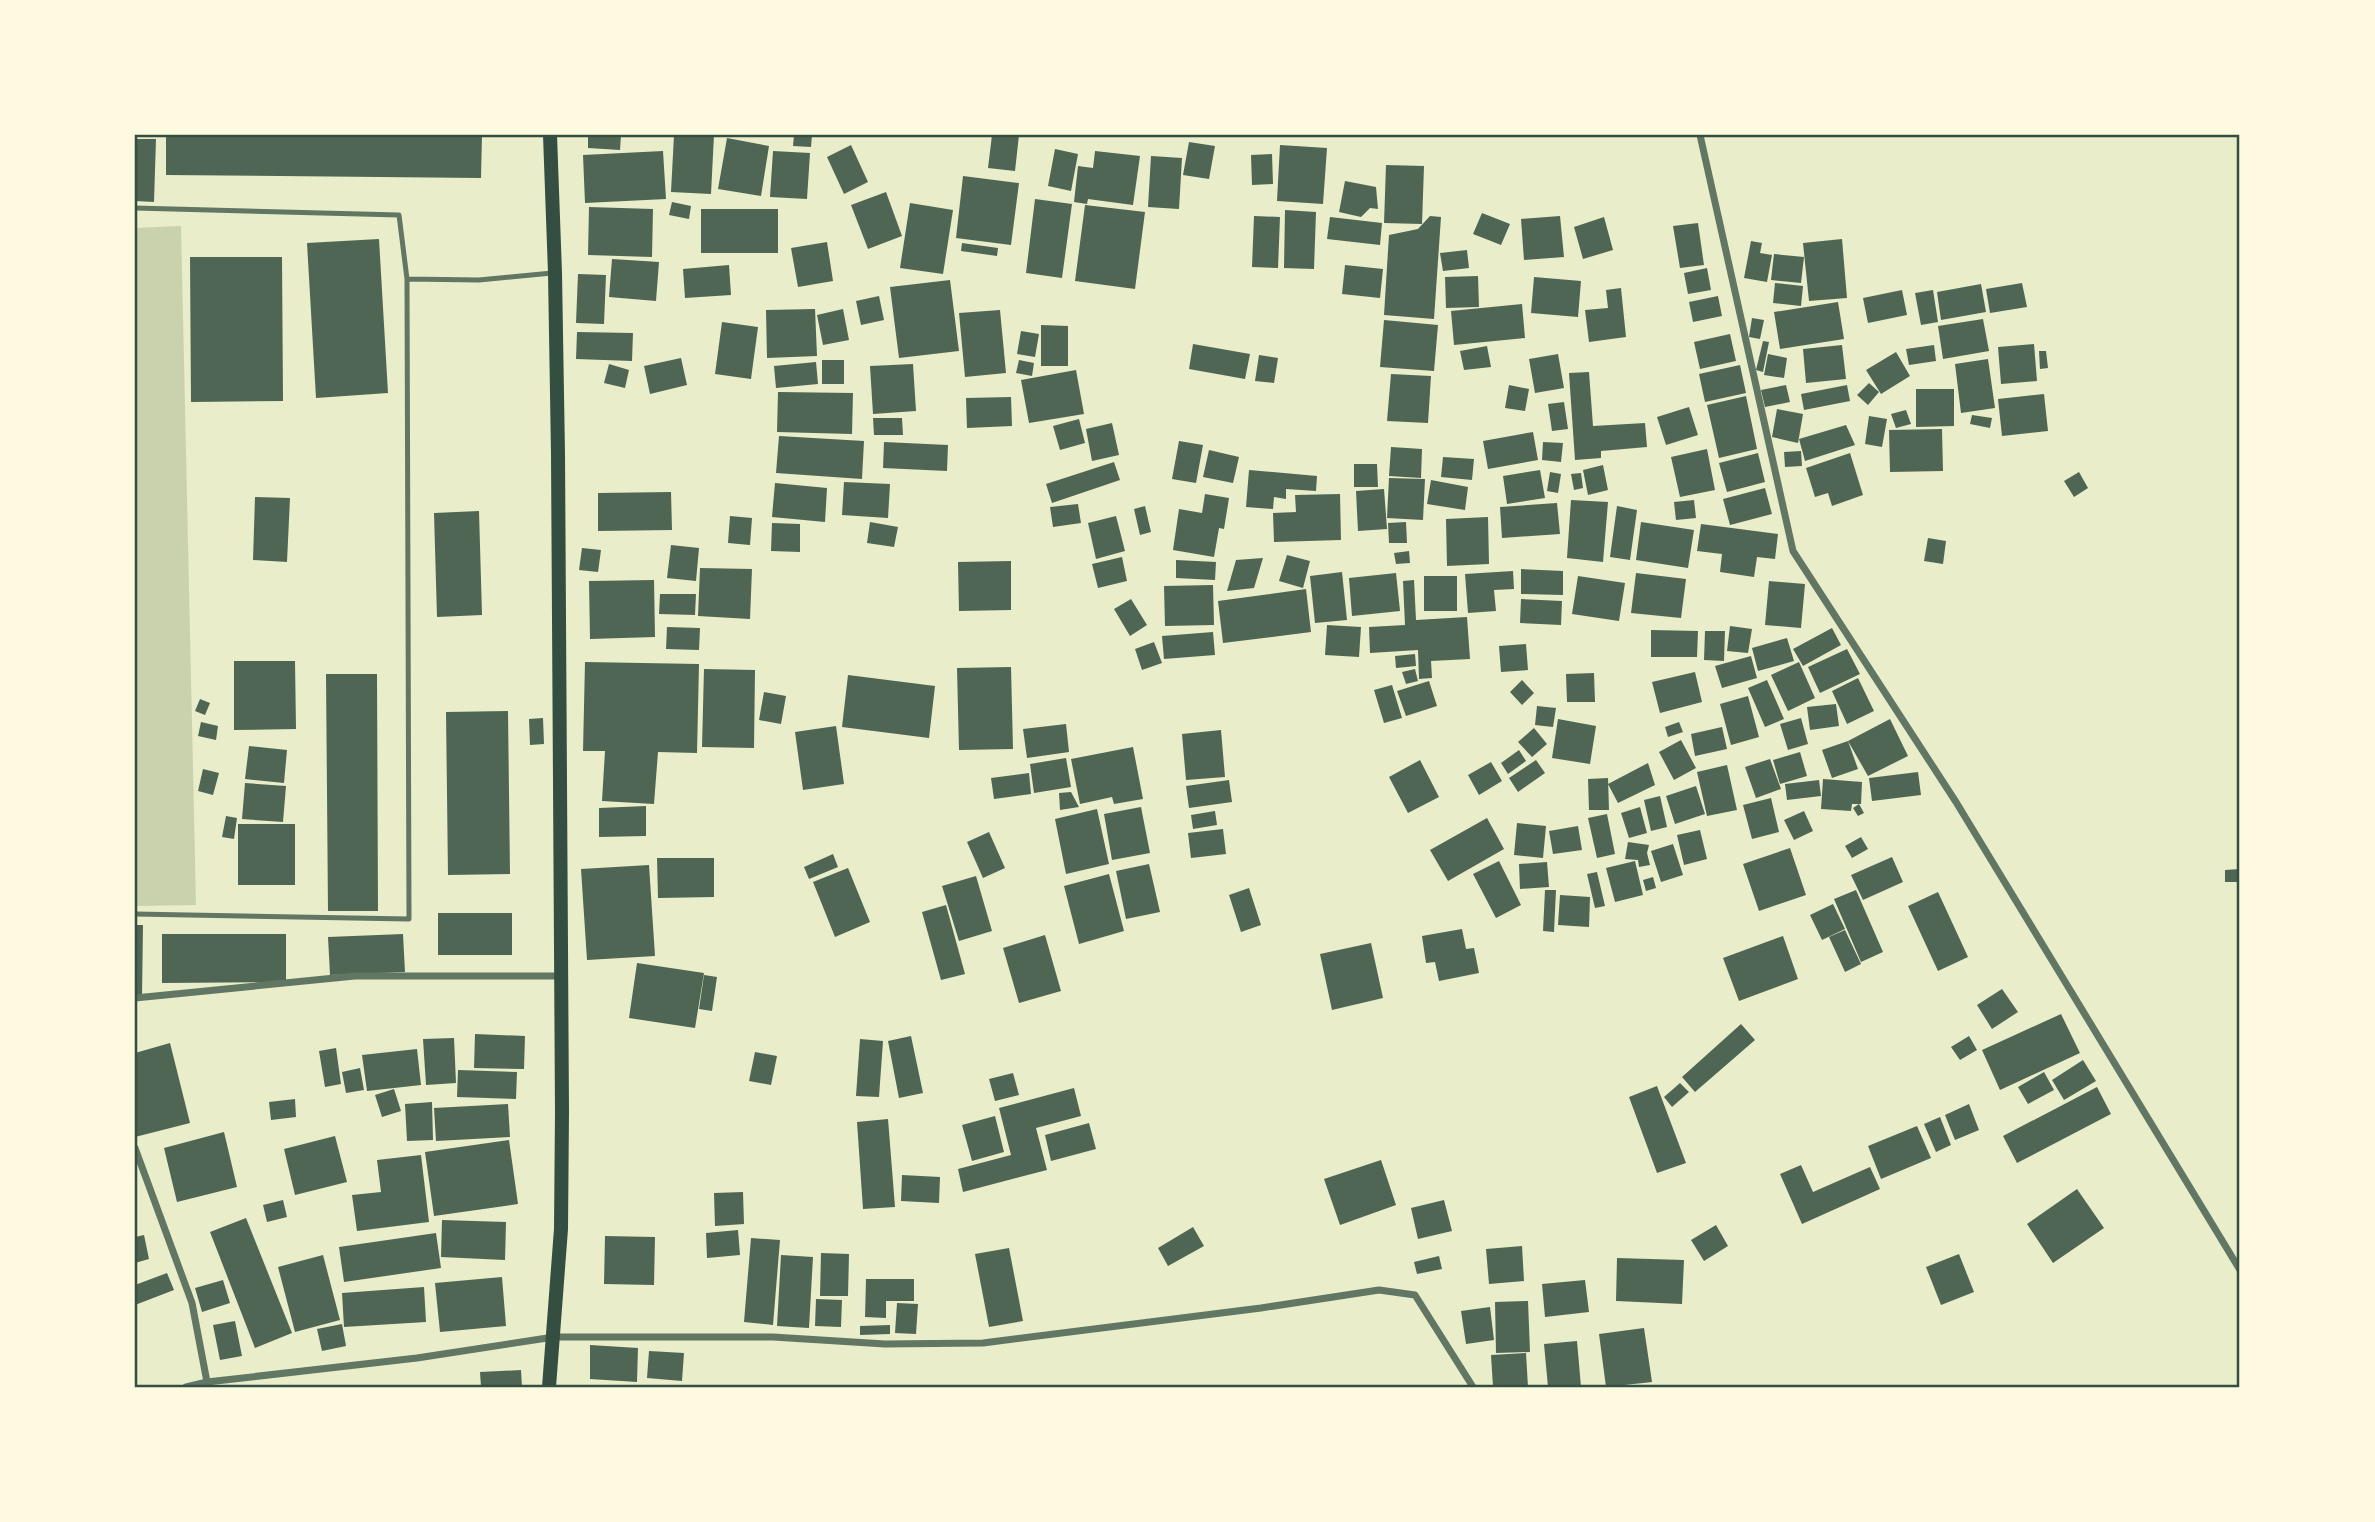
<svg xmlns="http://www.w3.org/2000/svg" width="2375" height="1522" viewBox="0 0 2375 1522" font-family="Roboto,sans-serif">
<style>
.green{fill:#cad2ad}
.building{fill:#4f6655}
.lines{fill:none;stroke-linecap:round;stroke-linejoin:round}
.service{stroke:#617663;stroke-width:5}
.minor{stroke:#617663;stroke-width:7}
.secondary{stroke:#344e41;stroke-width:14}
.neatline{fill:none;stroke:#344e41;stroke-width:2.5}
</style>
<rect width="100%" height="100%" fill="#e9edc9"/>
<path class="green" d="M181 226 196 905 135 906V228Z"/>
<path class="building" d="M166 135H482L481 178 166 175Z
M588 135H621L620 150 588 148Z
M674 135H714L711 194 671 192Z
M794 135H812L811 147 793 146Z
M992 135H1019L1015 171 988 168Z
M727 138 769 146 761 196 718 189Z
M135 139H156L154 202 135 201Z
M1189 142 1215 146 1209 179 1183 175Z
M851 145 868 182 844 194 827 157Z
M1280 145 1327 148 1323 204 1277 201Z
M1055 149 1078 154 1071 191 1048 186Z
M663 151 666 199 585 203 583 155Z
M773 151 810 153 807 199 770 197Z
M1095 151 1140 156 1133 205 1088 199 1087 204 1074 202 1078 166 1093 168Z
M1272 154 1273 184 1252 185 1251 155Z
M1151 156 1182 158 1179 209 1148 207Z
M1386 165 1424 166 1422 224 1384 223Z
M963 176 1019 183 1011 245 956 238Z
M1345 181 1376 187 1378 209 1370 208 1361 217 1339 212Z
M886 192 902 236 868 249 851 205Z
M1035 199 1072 204 1062 278 1026 273Z
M672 202 691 206 689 219 669 215Z
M910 203 953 210 943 274 900 268Z
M1085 205 1145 212 1135 289 1075 281Z
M589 207 653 209 652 257 588 255Z
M701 209H778V253H701Z
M1285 210 1316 212 1314 269 1284 268Z
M1482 213 1510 224 1501 245 1473 234Z
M1254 216 1280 217 1278 268 1252 267Z
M1430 216 1441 217 1434 319 1384 315 1389 235 1418 229Z
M1560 216 1564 257 1524 260 1521 219Z
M1330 217 1382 223 1380 245 1327 239Z
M1604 217 1613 250 1583 259 1574 227Z
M1698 223 1704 265 1680 268 1673 226Z
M379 239 388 393 316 398 307 243Z
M1842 239 1847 298 1809 301 1803 243Z
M1751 241 1762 243 1760 253 1772 255 1767 282 1744 278Z
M827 242 833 281 798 287 791 248Z
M962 243 998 248 997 256 961 251Z
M1467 250 1469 268 1443 271 1440 253Z
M1774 254 1804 257 1801 283 1771 280Z
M190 257H282L283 401 191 402Z
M612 259 659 262 656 301 609 297Z
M729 265 731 295 685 298 683 269Z
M1345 265 1383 269 1380 298 1342 294Z
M1707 268 1711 290 1688 294 1684 273Z
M578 274 606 275 604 324 576 323Z
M1478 276 1479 307 1446 308 1445 277Z
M1534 277 1581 281 1578 317 1531 313Z
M950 280 959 351 899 358 890 287Z
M1775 283 1803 286 1801 306 1773 303Z
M2022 283 2027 307 1990 313 1986 289Z
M1981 284 1986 312 1941 320 1937 292Z
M1621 288 1626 337 1589 342 1585 310 1608 308 1606 290Z
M1902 290 1907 315 1868 323 1863 298Z
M1933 290 1938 322 1921 325 1915 293Z
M879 296 884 320 861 325 856 301Z
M1718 296 1722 316 1693 322 1689 302Z
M1838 302 1844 339 1780 349 1774 312Z
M1522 304 1525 338 1454 345 1451 311Z
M815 309 817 356 767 358 766 310Z
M843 309 849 340 823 345 817 315Z
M1000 310 1006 373 965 377 959 313Z
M1752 318 1764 320 1760 339 1749 337Z
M1983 319 1989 351 1943 359 1938 326Z
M1384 320 1438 325 1434 371 1380 367Z
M722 322 758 327 751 379 715 374Z
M1041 325 1068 326V366H1041Z
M1021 331 1039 334 1035 357 1017 354Z
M577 332 633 333 632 361 576 359Z
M1730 334 1736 361 1700 369 1694 342Z
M1763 341 1769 342 1763 372 1756 370Z
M1193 344 1250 354 1245 379 1189 369Z
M2034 344 2037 381 2001 384 1998 347Z
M1842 345 1846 379 1806 383 1803 349Z
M1934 345 1936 361 1909 365 1906 349Z
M1487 346 1491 367 1464 370 1460 351Z
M2039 351H2046L2048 368 2040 369Z
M1896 352 1910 376 1881 394 1866 370Z
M1558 354 1564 388 1535 393 1529 359Z
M1768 354 1787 358 1784 378 1764 375Z
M1259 355 1278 358 1274 383 1255 381Z
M681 358 687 385 650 394 644 366Z
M1988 359 1995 408 1961 413 1955 364Z
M822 360H844V384H822Z
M1019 360 1034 363 1032 376 1016 373Z
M816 362 818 384 776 388 774 366Z
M609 364 629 370 625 388 604 383Z
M913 364 916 411 873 414 870 366Z
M1740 365 1746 393 1705 402 1699 374Z
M1076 370 1084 414 1029 423 1021 380Z
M1589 372 1593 426 1645 423 1647 447 1601 451V458L1575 460 1569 373Z
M1391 374 1431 376 1428 423 1387 421Z
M1869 383 1879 392 1868 405 1857 395Z
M1509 385 1529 389 1525 411 1505 408Z
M1786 385 1790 402 1765 407 1761 390Z
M1847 385 1850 401 1804 410 1801 394Z
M1916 389H1954V426L1916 427Z
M778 392 853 393 852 434 777 432Z
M2044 394 2048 431 2002 436 1998 399Z
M1746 396 1757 449 1719 458 1707 405Z
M1011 397 1012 426 967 428 966 398Z
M1564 402 1568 429 1552 431 1548 404Z
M1689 407 1698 435 1666 445 1657 417Z
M1777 409 1803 414 1798 443 1772 437Z
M1906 410 1911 424 1896 428 1891 414Z
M1972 415 1992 418 1990 428 1970 424Z
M1869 416 1887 419 1882 447 1865 444Z
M873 418H902L903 435H874Z
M1079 419 1085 443 1060 450 1053 426Z
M1112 423 1119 455 1092 461 1086 429Z
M1846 425 1855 445 1805 461 1799 439Z
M1942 429 1943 471 1890 472 1889 430Z
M1533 432 1538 460 1488 469 1483 441Z
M779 436 864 441 862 479 776 473Z
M1179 441 1203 445 1196 483 1172 479Z
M884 442 948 445 947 471 883 468Z
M1543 442 1563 443 1561 462 1542 460Z
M1391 447 1422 449 1421 478 1389 476Z
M1707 449 1715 490 1680 497 1671 457Z
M1209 450 1239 457 1233 483 1203 477Z
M1801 451 1802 466 1785 467 1784 452Z
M1758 453 1765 482 1727 492 1719 463Z
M1850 453 1863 495 1832 506 1828 493 1815 497 1806 468Z
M1443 457 1474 459 1472 480 1441 477Z
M1114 462 1120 480 1052 503 1046 484Z
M1354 464H1377L1378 487H1354Z
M1603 465 1608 490 1588 495 1583 470Z
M1249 470 1317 476 1316 491 1286 489V499L1274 497 1273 509 1246 507Z
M1540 470 1545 498 1507 504 1503 476Z
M1550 472 1561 474 1558 493 1547 491Z
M2079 472 2088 488 2074 497 2064 481Z
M1581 473 1583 488 1574 490 1571 474Z
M1389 478 1425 479 1423 520 1387 518Z
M1431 480 1468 487 1465 510 1427 504Z
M844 482 890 484 888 518 842 515Z
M775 483 827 488 825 522 772 517Z
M1765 488 1772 514 1730 525 1723 499Z
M1384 489 1387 529 1358 531 1356 491Z
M671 492 672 530 598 531V493Z
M1205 494 1229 498 1224 529 1219 528 1214 557 1173 550 1179 509 1202 513Z
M1340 494 1341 540 1274 542 1273 513 1296 512 1295 495Z
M255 497 290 498 287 562 253 560Z
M1571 500 1608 502 1603 562 1567 558Z
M1694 500 1696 518 1676 520 1674 502Z
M1557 503 1560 534 1502 538 1500 507Z
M1078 504 1081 523 1053 527 1050 507Z
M1145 506 1151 532 1140 535 1134 509Z
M1617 506 1637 510 1630 560 1610 557Z
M479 511 482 615 437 617 434 513Z
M730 516 752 518 750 545 728 543Z
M1116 516 1125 551 1096 559 1088 523Z
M1488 517 1489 564 1447 566 1446 519Z
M870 522 898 527 894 547 867 543Z
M1406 522 1407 543H1389L1388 523Z
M1641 522 1694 530 1688 568 1636 560Z
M772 523 800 524V552L771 551Z
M1701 524 1778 534 1775 559 1757 557 1754 577 1720 572 1722 554 1697 551Z
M1928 538 1946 541 1943 564 1924 561Z
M671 545 699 548 696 581 667 578Z
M582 548 601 550 598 572 579 570Z
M1409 551 1410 563 1396 564 1394 553Z
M1287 555 1310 561 1303 588 1279 581Z
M1122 557 1127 581 1098 588 1092 564Z
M1263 558 1254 588 1227 591 1236 560Z
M1176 560 1216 562 1215 580 1176 578Z
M1011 561V610L959 611 958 562Z
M700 568 752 569 750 619 698 616Z
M1521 569 1563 571V595L1521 594Z
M1513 571 1514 589 1494 590 1496 611 1468 613 1465 574Z
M1342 572 1347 620 1315 623 1310 576Z
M1396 573 1400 611 1352 616 1349 578Z
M1636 573 1686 579 1681 618 1631 613Z
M1424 576H1457V611H1424Z
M1578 576 1625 583 1619 621 1572 614Z
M654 580 655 637 590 639 589 581Z
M1414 580 1416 620 1467 617 1470 659 1431 661 1432 678 1419 679 1418 650 1370 653 1369 627 1405 625 1403 581Z
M1769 581 1805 584 1801 628 1765 625Z
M1213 585 1214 625 1165 626 1164 586Z
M1306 589 1311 632 1223 643 1218 601Z
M660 594H696L695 615 659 614Z
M1131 599 1147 625 1130 636 1114 609Z
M1521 599 1562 601 1561 625 1520 623Z
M1327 625 1361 627 1359 657 1325 655Z
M1730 626 1752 629 1748 653 1727 651Z
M667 627 700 628 699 650 666 649Z
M1832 628 1841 645 1803 666 1793 649Z
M1651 630 1698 631 1697 657H1651Z
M1705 631H1725L1724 661 1704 660Z
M1213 632 1215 655 1164 659 1162 636Z
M1787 638 1794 661 1758 671 1752 648Z
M1154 642 1162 663 1142 670 1135 649Z
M1526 644 1528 670 1501 672 1499 646Z
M1847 649 1860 674 1820 693 1808 667Z
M1415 654 1416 666 1396 668 1395 656Z
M1751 656 1757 678 1722 688 1715 666Z
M234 661H295L296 729 234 730Z
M585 662 699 664 697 753 658 752 654 804 602 801 605 751H583Z
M1799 662 1815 698 1788 711 1771 675Z
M1011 667 1013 749 959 750 957 668Z
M704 669 755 670 754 748 702 747Z
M1415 669 1418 681 1406 684 1402 672Z
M1695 672 1702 702 1660 713 1652 682Z
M1594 673 1595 702H1567L1566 674Z
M326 674H377L378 911H328Z
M848 675 935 686 929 738 842 727Z
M1858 678 1874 711 1847 724 1832 691Z
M1522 680 1534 693 1522 705 1510 692Z
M1767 680 1784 719 1765 727 1748 688Z
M1429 681 1437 706 1406 716 1397 691Z
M1392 685 1402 718 1384 723 1374 690Z
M764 692 786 696 781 724 759 720Z
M1748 696 1759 737 1731 745 1720 704Z
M200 699 210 703 205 715 195 711Z
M1836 704 1839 726 1810 730 1807 707Z
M1537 706 1556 708 1553 727 1535 725Z
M508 711 510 874 448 875 446 712Z
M543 718 544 744 530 745 529 719Z
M1801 718 1808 744 1788 750 1780 724Z
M1558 719 1596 726 1590 764 1552 758Z
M1890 719 1908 756 1868 776 1848 741 1858 769 1832 778 1822 750 1848 741Z
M201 722 218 726 216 740 198 736Z
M1679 722 1683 732 1668 737 1665 727Z
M1066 724 1069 752 1027 758 1023 729Z
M836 726 844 784 803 790 795 732Z
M1722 727 1727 749 1695 756 1691 734Z
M1534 728 1547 744 1532 757 1518 742Z
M1221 730 1225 777 1186 780 1182 734Z
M1681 740 1696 768 1674 780 1659 752Z
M249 746 287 750 284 783 245 779Z
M1133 747 1143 799 1114 804 1112 797 1080 804 1071 759Z
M1519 750 1526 761 1508 774 1501 763Z
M1800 752 1807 776 1780 784 1773 760Z
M1066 758 1071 787 1034 793 1030 764Z
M1770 759 1781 789 1756 798 1745 767Z
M1420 760 1439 797 1408 813 1389 777Z
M1536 760 1545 773 1518 792 1509 778Z
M1491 762 1502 781 1479 795 1468 775Z
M1648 763 1655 785 1618 803 1608 784Z
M1727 765 1737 810 1707 816 1697 772Z
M203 769 219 773 213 795 198 791Z
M1918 772 1921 795 1872 801 1869 778Z
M1029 773 1031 794 994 799 991 778Z
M1608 778 1609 810H1589L1588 779Z
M1823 779 1862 782 1861 804H1852L1851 811 1821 809Z
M1229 780 1232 802 1189 808 1186 786Z
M1819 780 1821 796 1787 800 1785 784Z
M245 783 286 786 283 822 242 819Z
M1696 786 1705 814 1675 824 1666 796Z
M1071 792 1079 807 1060 810 1059 793Z
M1660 796 1667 827 1651 831 1644 800Z
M1771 798 1779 832 1752 839 1743 805Z
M1859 804 1864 813 1858 816 1853 808Z
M646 806V836L599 837V808Z
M1141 807 1150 853 1112 860 1104 814Z
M1640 807 1647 833 1629 838 1621 813Z
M1097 809 1109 864 1066 874 1055 819Z
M1215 811 1217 825 1193 829 1191 815Z
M1804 811 1813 831 1794 840 1784 820Z
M1607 814 1615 854 1597 858 1588 818Z
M226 816 237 818 234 839 222 837Z
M1487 818 1504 849 1448 881 1430 850Z
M1517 823 1546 826 1543 858 1514 855Z
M238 824H295V885H238Z
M1578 826 1582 850 1553 854 1549 831Z
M1223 829 1226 854 1191 858 1188 833Z
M1700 830 1707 859 1684 865 1677 835Z
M989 832 1005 868 983 878 967 842Z
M1861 837 1868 849 1852 858 1845 846Z
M1628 842 1649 845 1647 853 1650 865 1639 867 1638 860 1625 859Z
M1673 844 1683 875 1661 882 1651 851Z
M1790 848 1806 895 1759 911 1743 864Z
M833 854 838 867 809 879 804 867Z
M1892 857 1903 882 1863 900 1851 875Z
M657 858H714V897L658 898Z
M1499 861 1521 905 1496 918 1473 874Z
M1635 861 1643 895 1615 902 1606 868Z
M1547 862 1549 887 1520 889 1519 864Z
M1149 864 1160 912 1126 919 1116 871Z
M649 865 655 956 587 960 581 869Z
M848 868 870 922 835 937 813 882Z
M2240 869V882H2225V870Z
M1597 872 1605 906 1595 908 1587 874Z
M1109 874 1124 931 1079 944 1064 886Z
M976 876 992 931 959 941 942 886Z
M1653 877 1656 888 1646 891 1643 880Z
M1249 888 1261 925 1241 932 1229 895Z
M1545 890H1556L1554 932 1543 931Z
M1856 890 1883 952 1861 962 1834 899Z
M1938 892 1968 957 1938 971 1908 906Z
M1560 895 1590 897 1589 927 1558 925Z
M1833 904 1845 929 1822 940 1810 915Z
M946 905 965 974 941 980 922 912Z
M438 913H512V955H438Z
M135 925H143L142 997H135Z
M1462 929 1466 949 1474 948 1479 973 1439 981 1435 962 1426 963 1422 936Z
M1845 930 1861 964 1845 972 1829 937Z
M162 934H286V982L162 983Z
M403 934 405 972 330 975 328 937Z
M1045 935 1061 991 1019 1003 1003 948Z
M1783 936 1798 979 1739 1001 1723 958Z
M1371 943 1383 998 1332 1010 1320 954Z
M637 963 704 973 695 1028 629 1018Z
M704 975 717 977 712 1011 699 1009Z
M2002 989 2018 1012 1992 1029 1977 1005Z
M2061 1014 2080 1053 2000 1090 1982 1050Z
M1741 1024 1755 1040 1695 1092 1682 1077Z
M475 1034 525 1036 524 1069 474 1068Z
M911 1036 923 1093 899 1098 888 1041Z
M1969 1036 1977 1050 1960 1060 1951 1047Z
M454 1038 456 1083 426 1085 423 1039Z
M860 1039 883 1041 879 1097 856 1096Z
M170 1043 190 1123 135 1137V1053Z
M336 1048 341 1084 325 1087 319 1051Z
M417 1049 421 1085 367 1091 362 1055Z
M755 1052 777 1056 771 1085 749 1081Z
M2083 1060 2096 1081 2064 1100 2052 1080Z
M360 1068 364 1090 346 1093 342 1072Z
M458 1070 517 1072 516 1099 457 1097Z
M2044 1072 2054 1090 2028 1104 2018 1087Z
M1013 1073 1019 1095 995 1101 989 1079Z
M1680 1083 1689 1092 1672 1107 1664 1097Z
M1657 1086 1686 1163 1657 1173 1629 1097Z
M2097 1087 2111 1114 2017 1163 2003 1136Z
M1074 1088 1081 1116 1036 1128 1047 1170 963 1192 958 1169 1011 1155 999 1108Z
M394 1089 401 1111 382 1117 375 1095Z
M295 1099 296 1117 271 1120 269 1102Z
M432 1102 433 1140 407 1141 405 1104Z
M508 1104 510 1137 436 1141 434 1108Z
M1969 1104 1979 1130 1955 1140 1945 1115Z
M995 1116 1004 1152 972 1161 962 1125Z
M1940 1117 1951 1145 1936 1152 1924 1124Z
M888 1119 895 1207 863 1209 857 1122Z
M1089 1123 1096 1149 1051 1161 1045 1135Z
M1917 1126 1931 1158 1881 1179 1868 1146Z
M224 1132 237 1187 177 1202 164 1148Z
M335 1136 347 1182 295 1195 284 1149Z
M509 1140 518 1204 434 1216 425 1152Z
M421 1155 429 1222 357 1231 352 1195 381 1192 377 1160Z
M1381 1160 1396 1205 1340 1225 1324 1179Z
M1801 1165 1813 1192 1870 1167 1880 1189 1802 1224 1780 1174Z
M902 1175 940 1177 939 1203 901 1201Z
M2077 1189 2104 1228 2053 1263 2027 1224Z
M743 1192 744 1224 715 1226 714 1193Z
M283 1200 287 1217 267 1222 263 1205Z
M1444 1200 1452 1231 1418 1239 1411 1208Z
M246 1218 292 1333 255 1348 210 1232Z
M442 1220 506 1222 505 1260 441 1257Z
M1716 1225 1728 1246 1704 1261 1691 1240Z
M1193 1227 1204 1246 1168 1266 1158 1248Z
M738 1230 740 1255 707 1258 706 1233Z
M436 1233 441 1268 344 1282 339 1247Z
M144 1235 149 1259 135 1263V1237Z
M605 1236 655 1237 654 1285 604 1284Z
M751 1238 780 1240 773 1325 744 1322Z
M1522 1246 1524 1281 1489 1284 1486 1249Z
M1009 1248 1023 1321 989 1327 975 1254Z
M821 1253 849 1254 848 1296H820Z
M1959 1254 1974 1292 1941 1305 1926 1267Z
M323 1255 340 1320 295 1332 278 1267Z
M781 1255 813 1257 809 1328 777 1326Z
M1439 1256 1442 1269 1417 1274 1414 1262Z
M1617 1258 1684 1260 1682 1304 1616 1301Z
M167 1273 174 1290 135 1305V1285Z
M502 1277 506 1326 440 1332 435 1283Z
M866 1279H914V1301H886V1318L865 1317Z
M223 1280 230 1303 202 1312 195 1288Z
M1585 1280 1589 1312 1545 1317 1542 1284Z
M424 1287 426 1322 344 1327 342 1293Z
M816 1299 842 1300 841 1327 815 1326Z
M1528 1301 1530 1352 1496 1353 1495 1302Z
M897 1303 918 1304 916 1334 895 1333Z
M1490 1307 1494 1340 1466 1344 1461 1311Z
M235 1321 242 1356 220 1360 213 1325Z
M342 1324 346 1346 322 1351 317 1329Z
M890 1325V1334L860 1335V1326Z
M1644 1328 1652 1382 1606 1387 1599 1334Z
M1577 1341 1581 1387H1548L1544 1344Z
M590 1345 638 1348 637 1382 590 1379Z
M649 1351 684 1353 682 1381 647 1378Z
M1526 1353 1528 1387H1493L1491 1355Z
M521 1370 522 1387H481L480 1372Z"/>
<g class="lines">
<path class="service" d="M135 208 399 215 407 279
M135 914 409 919 407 279 479 280 552 273"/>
<path class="minor" d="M1700 135 1793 551 1956 802 2240 1270
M135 998 355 976H560
M135 1148 192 1303 207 1382
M186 1387 207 1382 417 1358 554 1337H773L885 1344 983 1343 1261 1308 1379 1290 1415 1295 1473 1387"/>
<path class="secondary" d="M549 1387 561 1229 562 1112 558 454 555 273 550 135"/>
</g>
<rect width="2375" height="1522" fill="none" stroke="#fefae0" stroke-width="273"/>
<rect x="136" y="136" width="2102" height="1250" class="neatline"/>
</svg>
